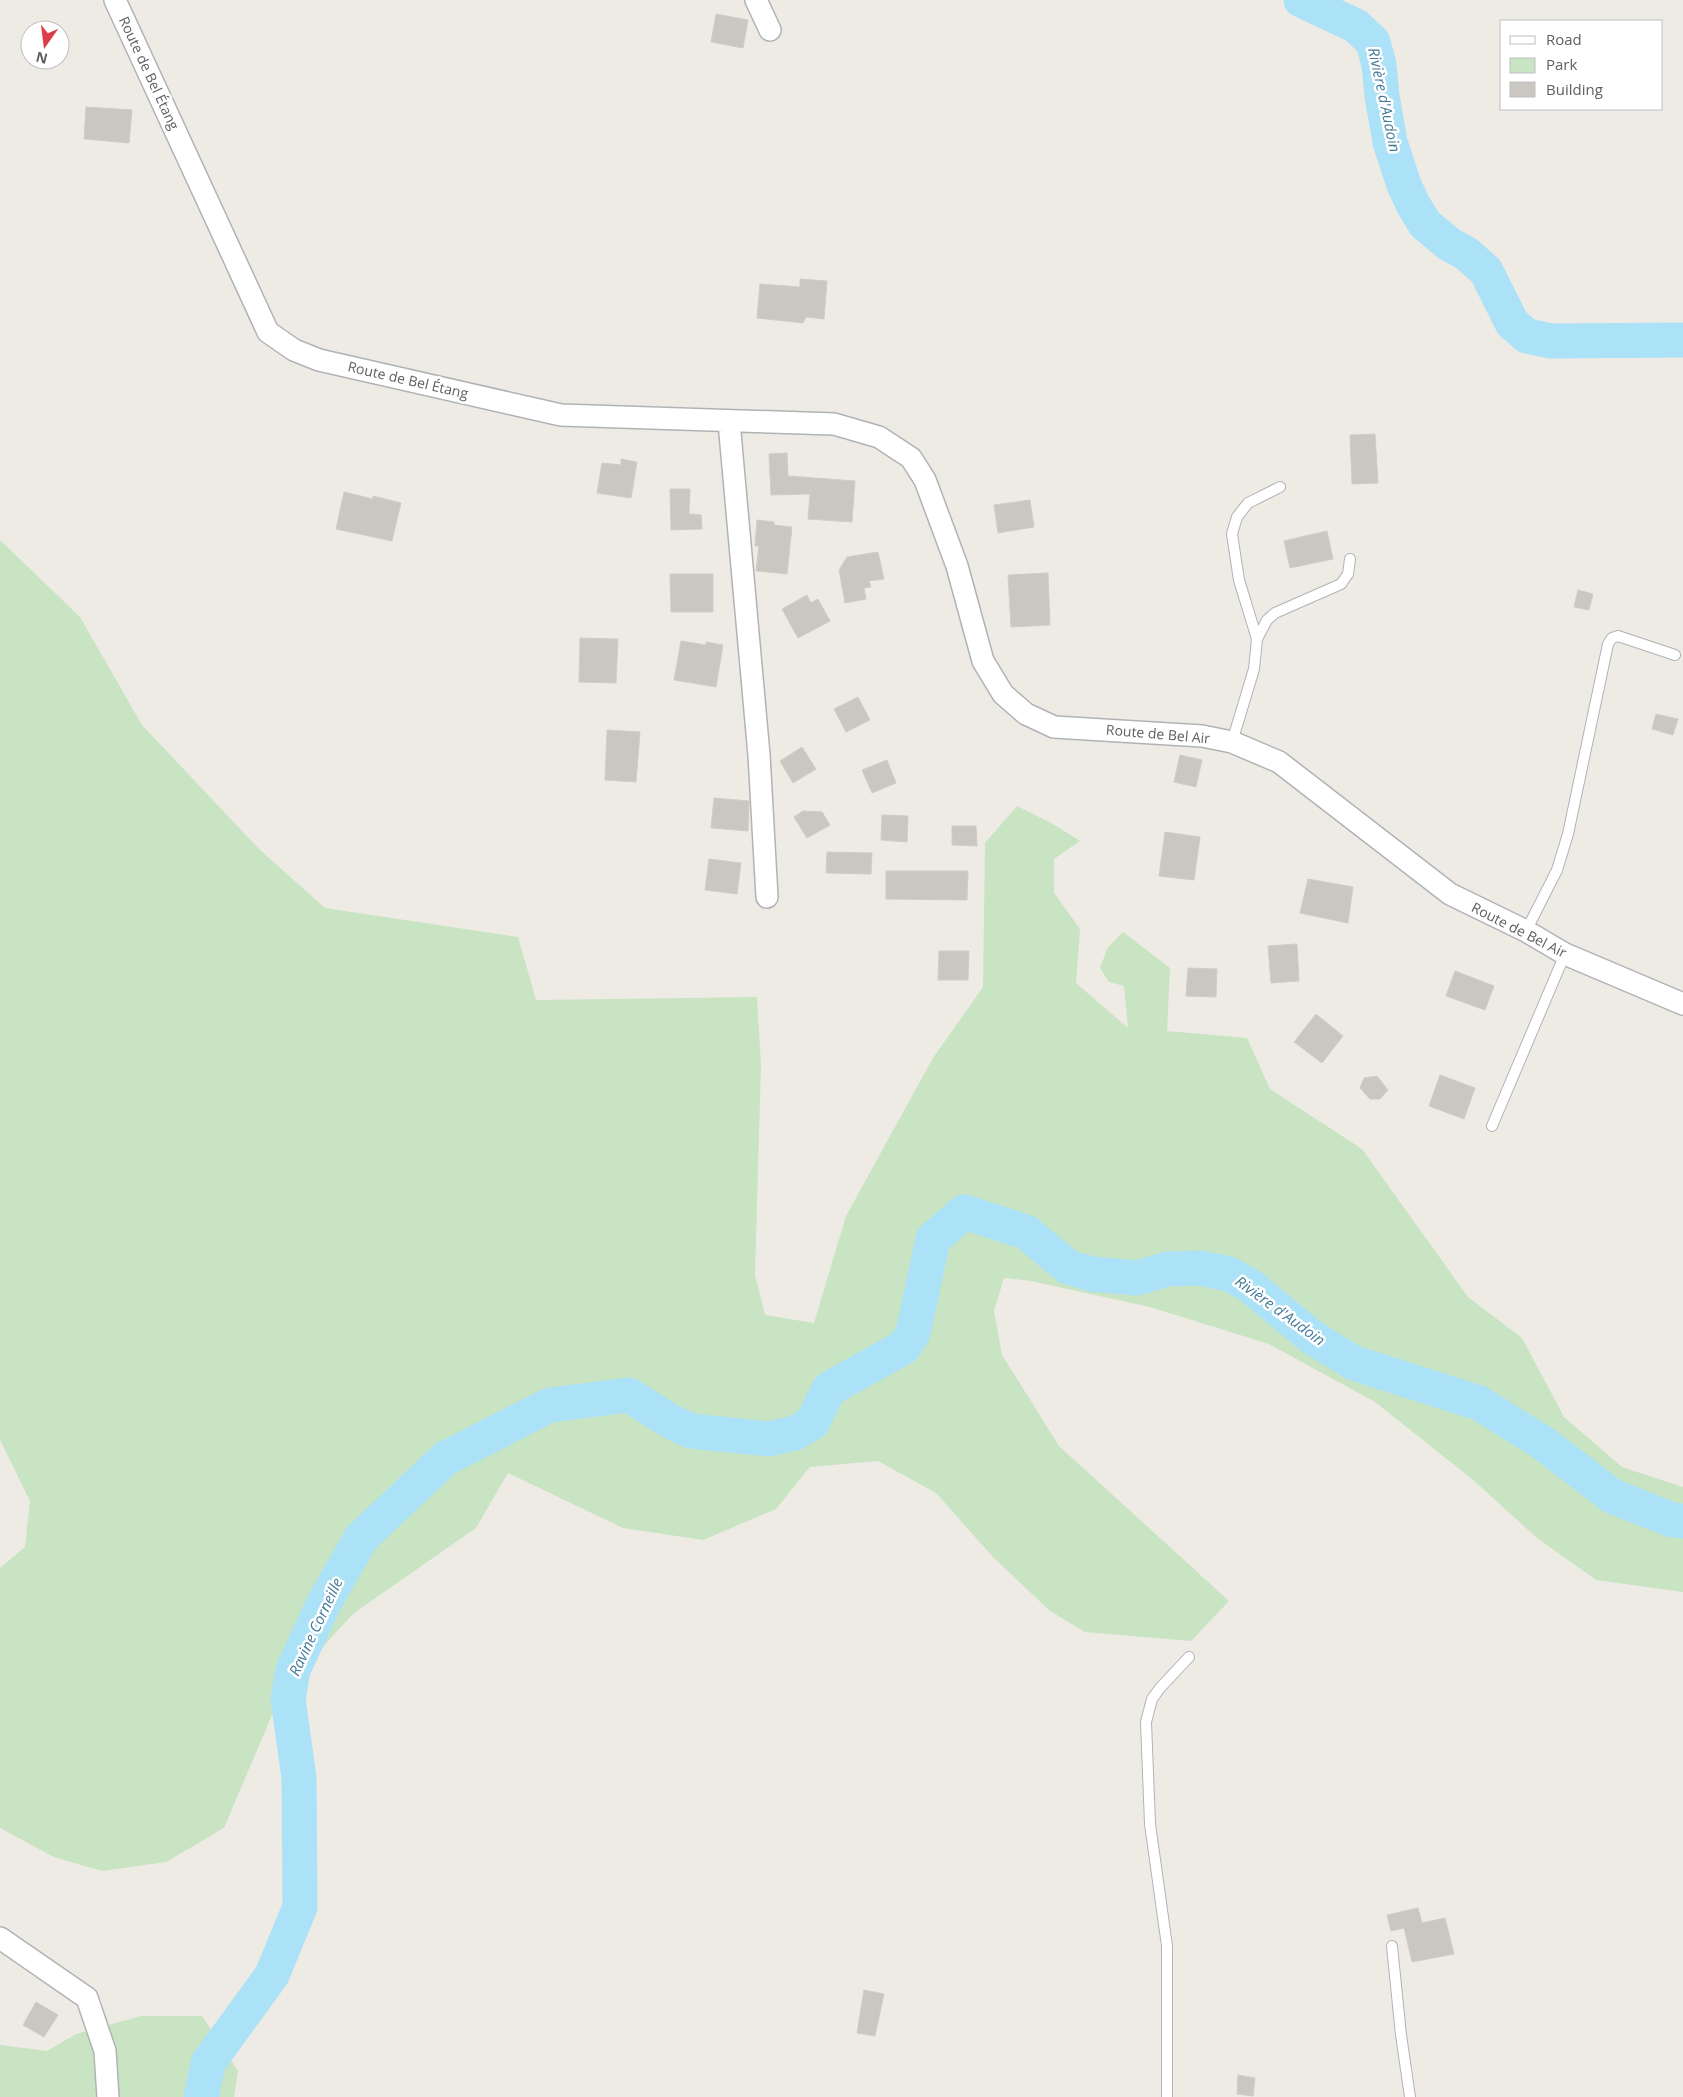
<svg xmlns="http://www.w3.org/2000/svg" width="1683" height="2097" viewBox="0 0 1683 2097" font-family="'Open Sans',sans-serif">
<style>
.green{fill:#c8e4c3}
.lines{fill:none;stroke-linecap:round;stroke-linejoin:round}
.river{stroke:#abe2f8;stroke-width:35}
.building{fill:#cac6c2;stroke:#d2ccc4}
.service-casing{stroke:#b0b3b6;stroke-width:12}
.minor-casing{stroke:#b0b3b6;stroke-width:24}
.service{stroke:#fff;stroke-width:10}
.minor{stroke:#fff;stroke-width:21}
.labels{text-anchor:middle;stroke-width:5;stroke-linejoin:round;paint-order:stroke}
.street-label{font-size:14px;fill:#5d6164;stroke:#fff}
.water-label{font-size:15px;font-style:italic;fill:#437998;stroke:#fff}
</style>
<rect width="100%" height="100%" fill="#eeebe5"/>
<path class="green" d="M0 540 80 617 142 725 259 849 325 908 518 937 536 1000 757 997 761 1064 755 1275 765 1315 814 1323 846 1216 933 1058 983 987 985 843 1017 806 1053 824 1080 841 1054 859V893L1080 929 1076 983 1128 1028 1124 986 1109 982 1100 968 1108 947 1123 932 1170 968 1167 1031 1247 1038 1270 1089 1362 1149 1468 1297 1522 1338 1564 1417 1622 1467 1683 1487V1592L1596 1580 1537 1538 1472 1479 1375 1402 1269 1344 1150 1307 1031 1281 1004 1278 994 1311 1002 1355 1059 1446 1229 1601 1191 1641 1085 1632 1050 1611 993 1557 936 1493 878 1461 810 1467 776 1509 703 1540 623 1528 508 1473 476 1528 354 1613 328 1641 275 1708 224 1828 166 1862 102 1871 54 1857 0 1828V1568L25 1547 30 1501 0 1440Z
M141 2016H202L238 2071 234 2097H0V2045L47 2051 76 2034Z"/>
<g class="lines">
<path class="river" d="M1301 0 1356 26 1373 42 1379 65 1382 96 1390 142 1404 185 1414 206 1425 224 1449 244 1467 254 1486 271 1512 323 1527 336 1551 341 1683 340
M201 2097 208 2063 272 1975 300 1907 299 1778 288 1699 293 1670 323 1605 361 1538 446 1458 550 1405 629 1395 670 1421 691 1431 769 1439 795 1433 812 1423 829 1389 904 1347 913 1333 933 1239 964 1212 1026 1232 1068 1267 1092 1274 1137 1278 1168 1269 1200 1268 1229 1274 1249 1285 1313 1338 1354 1363 1479 1403 1543 1443 1612 1496 1672 1520 1683 1521"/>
</g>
<path class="building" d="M716 14 748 20 743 48 711 42Z
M86 107 132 110 129 143 84 139Z
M800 279 827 281 824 319 806 317 803 323 757 318 760 284 800 287Z
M1375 434 1378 483 1352 484 1350 435Z
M787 453 788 476 855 481 852 522 808 519 810 494 771 495 769 454Z
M621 459 637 462 631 498 597 493 602 463 621 465Z
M670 489H690L689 514 701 515 702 529 671 530Z
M344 492 373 499V496L401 503 392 541 336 529Z
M1030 500 1034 527 998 533 994 505Z
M757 520 774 522V525L792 527 787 574 756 571 759 546H755Z
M1327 531 1333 559 1290 568 1284 541Z
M878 552 884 579 869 581 871 587 864 588 866 599 845 603 839 570 847 557Z
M1048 573 1050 625 1011 627 1008 575Z
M670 574H713V612H671Z
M1578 590 1593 594 1589 610 1574 607Z
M807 595 811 603 818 599 830 621 798 638 782 609Z
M580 638 618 639 616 683 579 682Z
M681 641 706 645V642L723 645 716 687 674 680Z
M858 697 870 720 846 732 834 709Z
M1656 714 1678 719 1673 735 1652 729Z
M607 730 640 732 636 782 605 780Z
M802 747 816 769 793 783 780 761Z
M1180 755 1202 760 1196 787 1174 782Z
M887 760 896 783 872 793 862 770Z
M714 798 749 801 748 831 711 828Z
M803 811 822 812 830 825 807 838 794 817Z
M882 815 908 816 907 842 881 840Z
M952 826H976L977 846 952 845Z
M1165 832 1200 837 1194 880 1159 876Z
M827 852 872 853 871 874 826 873Z
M709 859 741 863 737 894 705 890Z
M886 871H968L967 900 886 899Z
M1308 879 1353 887 1348 923 1300 913Z
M1297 944 1299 981 1271 983 1268 946Z
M939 951H969L968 980H938Z
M1188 968 1217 969 1216 997 1186 996Z
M1455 971 1494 986 1485 1010 1446 996Z
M1316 1014 1343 1036 1322 1063 1294 1042Z
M1440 1075 1475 1088 1464 1119 1429 1106Z
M1377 1076 1388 1090 1380 1099H1370L1360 1088 1364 1078Z
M1418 1908 1422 1923 1445 1918 1454 1954 1412 1962 1404 1928 1391 1931 1387 1915Z
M864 1990 884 1994 875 2036 857 2033Z
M36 2002 58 2015 44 2037 23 2025Z
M1238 2075 1255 2078 1253 2096 1237 2094Z"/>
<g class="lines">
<g class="service-casing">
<path id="service" d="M1257 639 1239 580 1232 534 1237 517 1248 503 1280 487
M1232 742 1254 669 1257 639 1267 620 1275 613 1341 584 1348 574 1350 559
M1526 931 1557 870 1568 834 1608 644 1612 638 1618 636 1675 655
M1492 1126 1565 954
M1392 1946 1401 2035 1410 2097
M1167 2097V1946L1150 1824 1146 1722 1152 1699 1160 1688 1189 1657"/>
</g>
<g class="minor-casing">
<path id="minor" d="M115 0 268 332 294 350 319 360 561 415 834 424 879 437 911 458 925 480 957 566 983 661 1003 694 1026 714 1054 727 1202 736 1232 742 1279 762 1450 894 1526 931 1565 954 1683 1004
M756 0 770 30
M729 422 759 755 767 897
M0 1938 87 1998 105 2051 108 2097"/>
</g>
<use href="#service" class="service"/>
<use href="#minor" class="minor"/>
</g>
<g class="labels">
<g class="street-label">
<text transform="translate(149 73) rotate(65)" y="5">Route de Bel Étang</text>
<text transform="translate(408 380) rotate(13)" y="5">Route de Bel Étang</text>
<text transform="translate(1158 734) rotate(5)" y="5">Route de Bel Air</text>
<text transform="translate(1519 930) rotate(27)" y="5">Route de Bel Air</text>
</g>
<g class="water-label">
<text transform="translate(1384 100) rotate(78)" y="5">Rivière d'Audoin</text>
<text transform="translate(1280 1311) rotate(36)" y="5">Rivière d'Audoin</text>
<text transform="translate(316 1627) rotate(-65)" y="5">Ravine Corneille</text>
</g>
</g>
<rect x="1500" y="20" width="162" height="90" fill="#ffffff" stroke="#bec0c1"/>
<rect x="1510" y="36" width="25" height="8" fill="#ffffff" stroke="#bec0c1"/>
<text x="1546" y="45" font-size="15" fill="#5d6164">Road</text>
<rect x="1510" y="58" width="25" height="15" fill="#c8e4c3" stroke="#bec0c1"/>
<text x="1546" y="70" font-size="15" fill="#5d6164">Park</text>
<rect x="1510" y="82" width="25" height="15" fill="#cac6c2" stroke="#bec0c1"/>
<text x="1546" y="95" font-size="15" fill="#5d6164">Building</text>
<g transform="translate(45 45) rotate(194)"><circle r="24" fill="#ffffff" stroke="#bec0c1"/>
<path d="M0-4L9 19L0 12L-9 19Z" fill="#dc3d48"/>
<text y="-8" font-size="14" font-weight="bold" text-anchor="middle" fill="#5d6164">N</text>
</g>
</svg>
